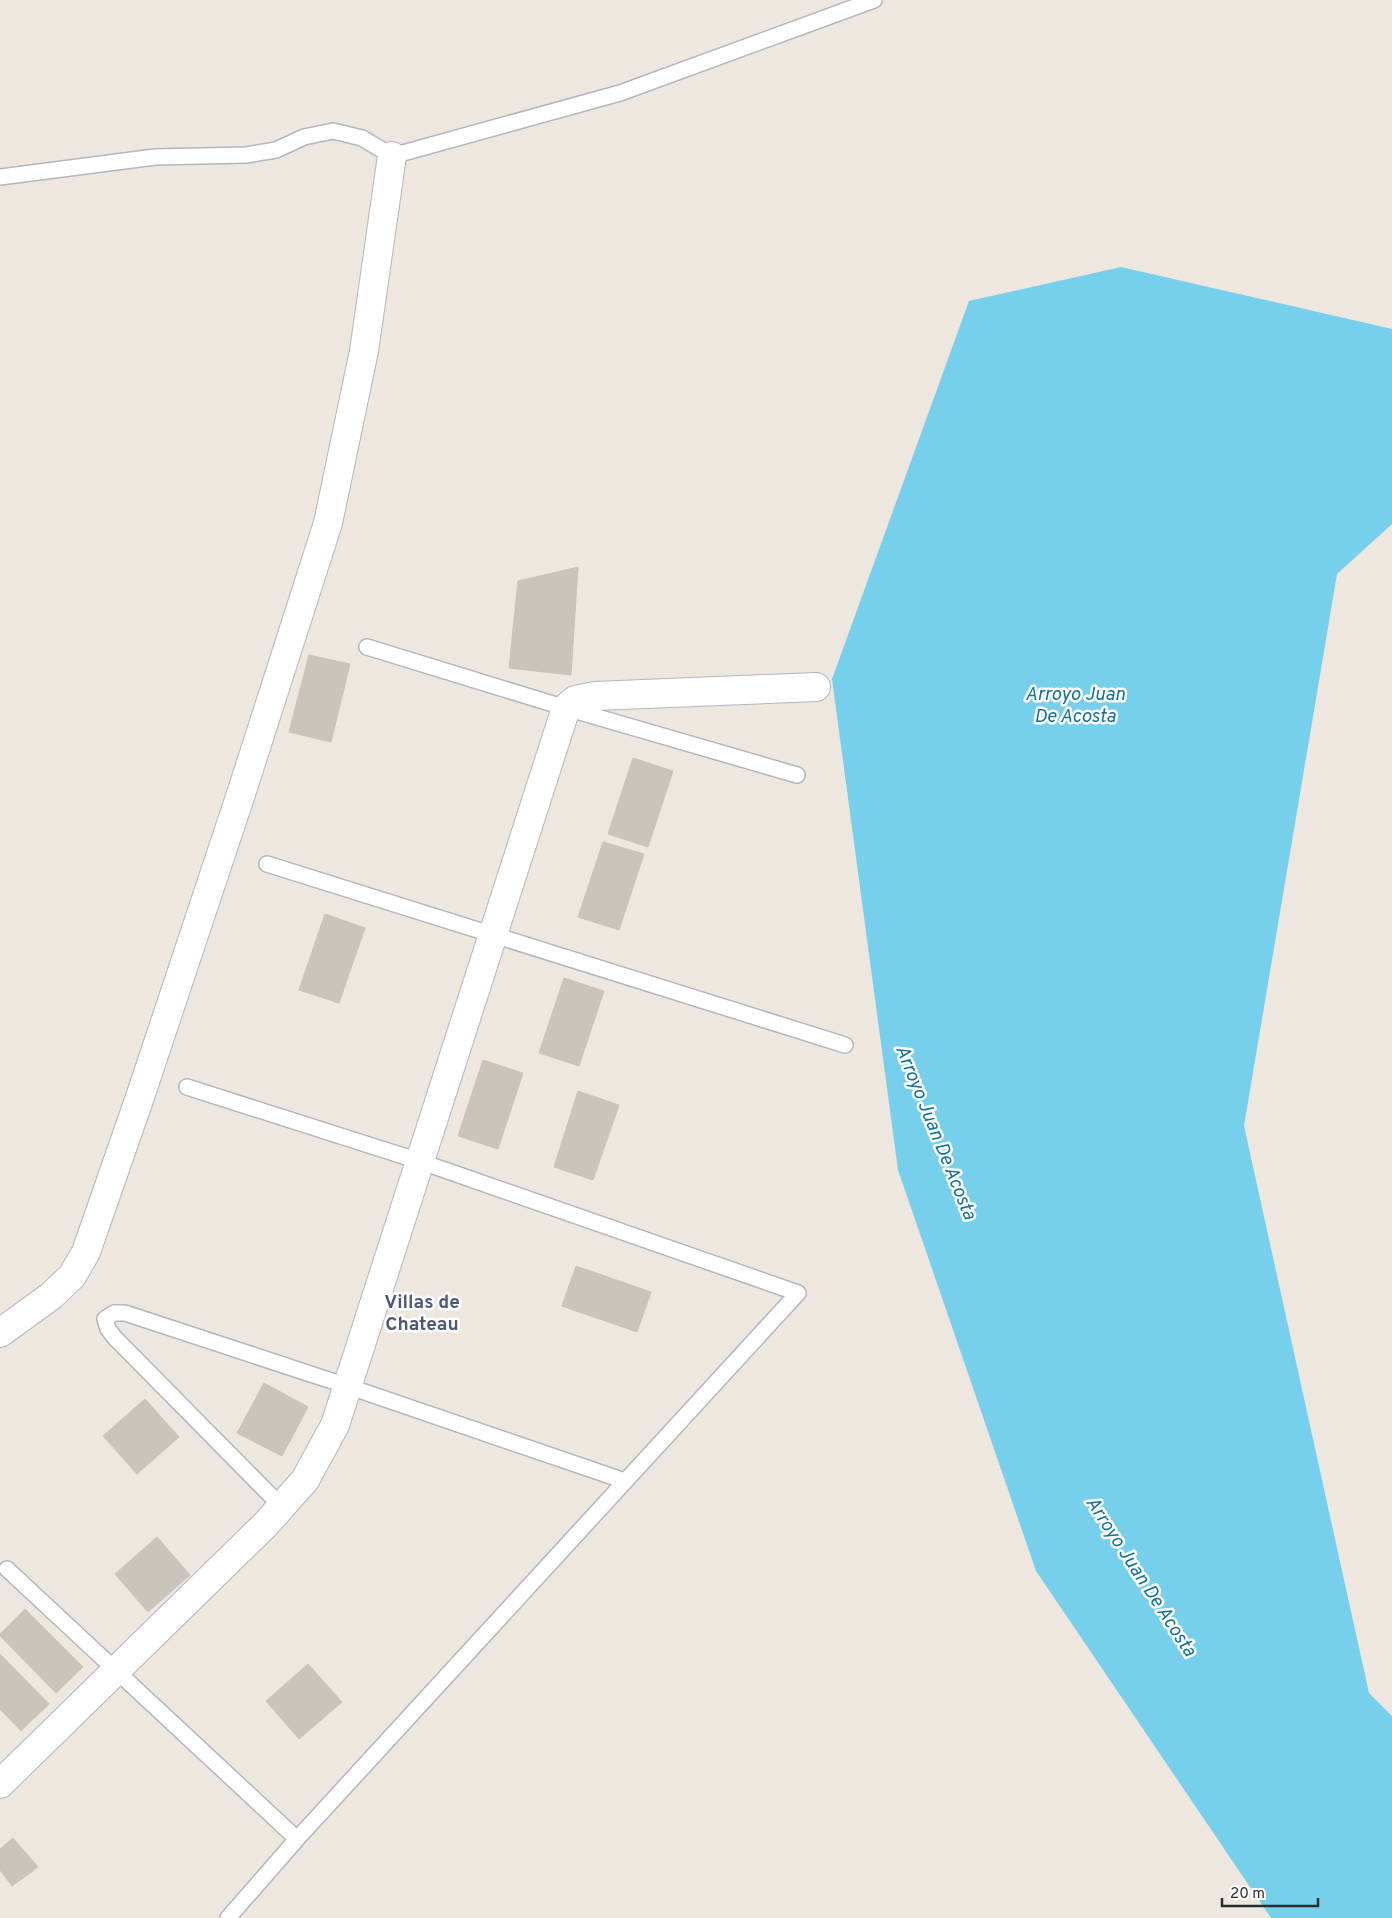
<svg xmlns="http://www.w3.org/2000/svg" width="1392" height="1918" viewBox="0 0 1392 1918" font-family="Overpass,sans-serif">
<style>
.water{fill:#76d0ec}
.building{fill:#c9c5bd;stroke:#c9c3b9}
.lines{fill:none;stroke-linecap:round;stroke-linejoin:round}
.service-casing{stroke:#b2b6bf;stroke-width:18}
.minor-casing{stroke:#b2b6bf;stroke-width:30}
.service{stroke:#fff;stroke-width:15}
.minor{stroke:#fff;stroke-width:28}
.labels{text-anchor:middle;stroke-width:5;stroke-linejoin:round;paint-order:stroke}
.water-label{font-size:19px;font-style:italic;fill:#11709c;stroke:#fff}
.neighbourhood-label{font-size:19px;font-weight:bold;fill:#4d577c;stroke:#fff}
</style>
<rect width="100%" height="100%" fill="#ede7df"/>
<path class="water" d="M1121 267 1392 329V524L1337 574 1244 1126 1369 1693 1392 1716V1918H1271L1036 1571 898 1170 832 679 969 301Z"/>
<path class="building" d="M578 567 571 675 509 668 518 581Z
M309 655 350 664 331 742 289 732Z
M633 758 673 771 648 847 608 834Z
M603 842 644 854 619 930 578 917Z
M325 914 365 928 339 1003 299 990Z
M564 978 604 991 579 1066 539 1053Z
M483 1060 523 1073 498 1149 458 1136Z
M578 1091 619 1105 593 1180 554 1167Z
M576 1266 651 1292 637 1332 562 1306Z
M264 1383 308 1407 282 1456 237 1433Z
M145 1399 179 1437 137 1474 103 1436Z
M157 1537 190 1575 148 1612 115 1574Z
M25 1609 83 1667 56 1693 0 1636V1634Z
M0 1654 49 1704 21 1731 0 1709Z
M308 1664 342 1702 299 1739 266 1701Z
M13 1838 38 1867 12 1886 0 1870V1849Z"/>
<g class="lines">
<g class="service-casing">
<path id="service" d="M0 177 155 157 246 155 276 150 304 137 333 131 362 138 392 156 620 93 874 0
M367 647 566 708 797 775
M267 864 845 1045
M187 1087 419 1161 798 1293 297 1839 228 1918
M282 1507 115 1338 108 1329 105 1319 114 1313H125L347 1386 625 1481
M7 1569 297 1839"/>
</g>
<g class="minor-casing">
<path id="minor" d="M0 1333 51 1296 72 1276 86 1252 140 1097 240 797 328 523 364 351 392 156
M0 1784 266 1524 305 1480 335 1425 566 708 575 700 595 696 816 687"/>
</g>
<use href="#service" class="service"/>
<use href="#minor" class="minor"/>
</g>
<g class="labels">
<g class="water-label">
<text x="1075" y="700">Arroyo Juan<tspan x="1075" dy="22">De Acosta</tspan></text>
<text transform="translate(937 1132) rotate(68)" y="7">Arroyo Juan De Acosta</text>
<text transform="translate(1142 1576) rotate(57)" y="7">Arroyo Juan De Acosta</text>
</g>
<g class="neighbourhood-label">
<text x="422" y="1308">Villas de<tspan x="422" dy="22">Chateau</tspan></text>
</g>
</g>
<path d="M1222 1898v8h96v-8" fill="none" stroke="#2c2c2c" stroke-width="2.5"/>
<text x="1230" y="1898" font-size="15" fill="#2c2c2c" stroke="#ffffff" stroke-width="4" paint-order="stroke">20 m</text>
</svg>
